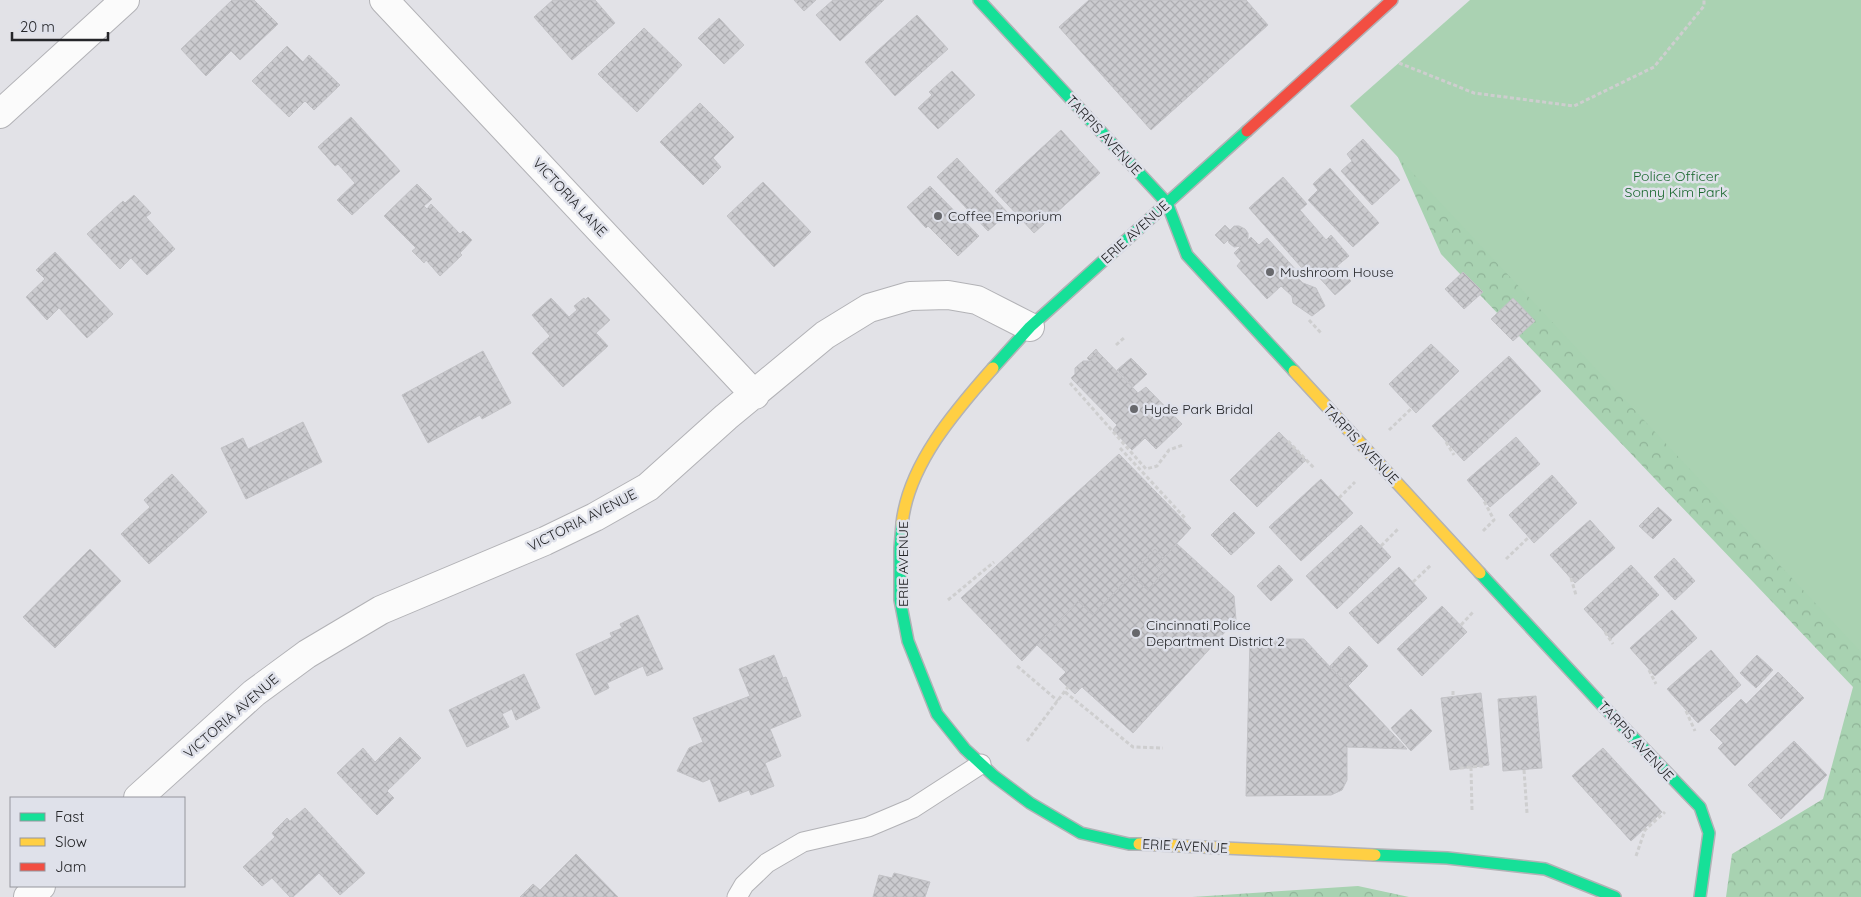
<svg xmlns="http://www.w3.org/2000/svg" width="1861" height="897" viewBox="0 0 1861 897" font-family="Quicksand,sans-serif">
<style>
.forest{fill:url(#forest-crowns)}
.green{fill:#aad2b2}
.building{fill:url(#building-cross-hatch);stroke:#c2c2c6}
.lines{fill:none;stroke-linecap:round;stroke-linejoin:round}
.lane-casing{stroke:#b2b2b6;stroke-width:21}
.street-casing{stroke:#b2b2b6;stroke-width:30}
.fast-casing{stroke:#b2b2b6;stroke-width:14}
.slow-casing{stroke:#b2b2b6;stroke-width:14}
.jam-casing{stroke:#b2b2b6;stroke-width:14}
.path{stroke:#cececf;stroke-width:3;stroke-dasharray:4 2.5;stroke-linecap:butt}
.lane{stroke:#fbfbfb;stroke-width:19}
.street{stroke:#fbfbfb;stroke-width:28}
.fast{stroke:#16e098;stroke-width:11}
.slow{stroke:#ffcf43;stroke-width:11}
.jam{stroke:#f24e42;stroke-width:11}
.poi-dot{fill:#67686c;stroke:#dfe1ea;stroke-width:2}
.labels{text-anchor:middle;stroke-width:5;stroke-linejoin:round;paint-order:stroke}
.street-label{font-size:14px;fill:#252629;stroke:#dfe1ea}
.park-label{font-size:14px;fill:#17662c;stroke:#dfe1ea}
.poi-label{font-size:14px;fill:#252629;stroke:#dfe1ea;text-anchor:start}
</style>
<defs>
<pattern id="forest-crowns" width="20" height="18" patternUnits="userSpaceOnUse" patternTransform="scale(1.25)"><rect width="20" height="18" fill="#a8d2b1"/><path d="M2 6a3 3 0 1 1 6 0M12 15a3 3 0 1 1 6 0" fill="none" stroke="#90b498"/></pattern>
<pattern id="building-cross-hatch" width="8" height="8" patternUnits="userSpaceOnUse" patternTransform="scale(1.25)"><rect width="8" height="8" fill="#cbcbcf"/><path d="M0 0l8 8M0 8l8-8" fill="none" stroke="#aeaeb2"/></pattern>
</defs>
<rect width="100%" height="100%" fill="#e2e2e7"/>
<path class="forest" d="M1861 0V897H1726L1732 854 1823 799 1853 687 1441 254 1385 128Z
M1358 886 1409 897H1192Z"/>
<path class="green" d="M1470 0H1861V652L1350 106Z"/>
<path class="building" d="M232 0H254L278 24 240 60 231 51 206 76 181 49Z
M553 0H595L615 23 572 60 534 17Z
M794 0H816L804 11Z
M833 0H884L840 41 816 15Z
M1089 0H1246L1268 25 1151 130 1059 27Z
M917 15 948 49 895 96 865 62Z
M719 18 744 45 724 64 698 38Z
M644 28 682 65 637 112 598 74Z
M287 46 303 62 309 55 340 85 314 110 305 101 289 117 252 81Z
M952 71 975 95 938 129 918 108 932 95 929 92Z
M700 103 734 137 713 158 721 167 703 185 660 142Z
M351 117 400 171 352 215 337 200 355 183 338 164 335 166 318 147Z
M1061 130 1100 173 1034 233 995 191Z
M1363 139 1400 180 1372 205 1341 171 1352 161 1347 154Z
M957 158 1008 213 988 231 937 177Z
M1330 168 1379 223 1353 247 1308 200 1318 190 1313 184Z
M1283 177 1307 204 1300 210 1326 240 1331 235 1349 256 1337 266 1351 281 1335 295 1307 264 1302 268 1249 208Z
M763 182 811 232 774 267 727 216Z
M417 184 432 199 424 206 427 209 431 204 460 234 463 231 472 240 460 253 462 255 440 276 426 260 424 263 412 251 416 248 384 216Z
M930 186 979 236 958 256 928 226 926 228 907 207Z
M134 195 151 213 146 217 175 249 147 275 131 258 120 269 87 234 123 201 125 203Z
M1225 225 1230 230 1234 226H1239L1245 229 1248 233V240L1251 237 1259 245 1267 238 1297 271 1294 274 1303 283 1316 288 1325 306 1312 316 1293 303 1292 296 1281 286 1267 299 1237 266 1241 261 1234 253 1241 246 1234 247 1229 243 1228 240 1224 244 1215 235Z
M55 252 113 314 87 338 59 308 47 320 26 297 45 279 36 270Z
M1463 272 1483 292 1464 309 1445 289Z
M588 297 610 320 596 333 608 346 563 387 532 353 550 336 532 315 551 298 569 317 577 310 574 306 584 298 585 300Z
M1513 298 1535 321 1513 341 1491 319Z
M1431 344 1459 371 1416 413 1389 384Z
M1096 349 1098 352 1090 361 1087 358Z
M483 351 511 403 482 419 480 415 428 443 402 395Z
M1098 352 1138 393 1146 387 1182 424 1156 449 1145 438 1132 450 1113 430 1117 425 1071 378 1075 374V368L1083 361H1090Z
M1509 356 1541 391 1464 461 1432 426Z
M1131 358 1147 374 1133 387 1117 370Z
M303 422 322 462 246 499 221 448 243 438 248 449Z
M1279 432 1306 460 1257 507 1230 480Z
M1516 437 1540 464 1490 507 1467 480Z
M1119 454 1191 528 1156 566 1163 573 1148 590 1131 575 1093 615 1078 601 1022 661 961 598Z
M172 474 207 512 149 564 121 534 150 507 144 500Z
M1552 475 1577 503 1534 543 1509 515Z
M1321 479 1353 513 1301 561 1269 527Z
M1658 507 1672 520 1653 539 1639 526Z
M1234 512 1255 533 1231 555 1211 535Z
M1590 520 1615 548 1575 583 1550 555Z
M1361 525 1391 557 1337 609 1306 576Z
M1177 544 1234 596 1236 620 1133 733 1082 687 1075 694 1059 679 1066 672 1037 645 1078 601 1093 615 1131 575 1148 590 1163 573 1156 566Z
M90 549 121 581 55 648 23 617Z
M1155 549 1163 558 1156 566 1163 573 1148 590 1131 575Z
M1674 558 1695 581 1675 600 1654 577Z
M1279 565 1293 580 1271 601 1257 586Z
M1631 565 1659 595 1611 639 1584 609Z
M1399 567 1427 598 1378 644 1349 613Z
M1442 606 1467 632 1422 676 1397 649Z
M1672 610 1697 638 1655 676 1630 648Z
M638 615 663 669 647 676 643 666 607 683 609 688 595 695 576 654 612 637 610 633 622 628 620 624Z
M1250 639H1304L1407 749 1347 747V780L1342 790 1331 795 1246 796Z
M1349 646 1368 666 1348 686 1330 666Z
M1711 650 1741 685 1698 723 1667 689Z
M774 655 783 678 786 677 801 716 770 729 781 756 765 763 774 786 751 795 749 790 719 802 710 779 703 782 677 771 689 748 703 742 693 718 750 696 739 669Z
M1757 655 1773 670 1756 688 1740 673Z
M1778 672 1804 698 1735 766 1718 748 1723 743 1710 730 1741 699 1746 704Z
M524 674 540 708 516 720 512 709 502 714 509 727 467 747 449 710Z
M1481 693 1489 765 1450 770 1441 698Z
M1536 696 1542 768 1503 771 1498 699Z
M1411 709 1432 731 1411 751 1391 728Z
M400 737 421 758 387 791 394 798 377 815 337 773 363 748 375 762Z
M1794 741 1827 775 1781 819 1748 785Z
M1603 748 1662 812 1631 841 1572 776Z
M305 808 365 873 340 895 319 873 293 897H290L272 878 262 886 243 867 275 837 272 833 287 818 290 821Z
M576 854 618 897H520L533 884 540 890Z
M894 873 930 882 925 897H873L879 875 892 878Z"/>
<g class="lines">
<g class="lane-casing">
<path id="lane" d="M737 897 744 885 767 863 803 842 868 827 913 808 981 764"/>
</g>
<g class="street-casing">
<path id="street" d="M384 0 755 395
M0 114 125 0
M138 798 254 693 307 654 381 610 545 541 595 517 648 487 726 417 825 335 869 308 910 296 948 295 977 300 1030 327
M28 897 41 886"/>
</g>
<g class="fast-casing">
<path id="fast" d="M979 0 1167 203 1187 255 1294 371
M993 368 1030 327 1247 131
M902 524 900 548V600L908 641 937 714 965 749 994 776 1030 803 1081 833 1129 844H1139
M1480 573 1602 705 1700 807 1709 833 1700 897
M1375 855 1447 858 1545 869 1615 897"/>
</g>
<g class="slow-casing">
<path id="slow" d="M1294 371 1480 573
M902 524C908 465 955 411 993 368
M1139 844 1375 855"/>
</g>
<g class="jam-casing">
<path id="jam" d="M1247 131 1392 0"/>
</g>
<path class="path" d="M1399 63 1474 93 1574 106 1654 67 1704 6V0
M1309 320 1321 333
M1116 345 1125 337
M1070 383 1146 469 1157 466 1169 450 1183 445
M1389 430 1412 408
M1288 441 1314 468
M1446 442 1454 455
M1120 448 1185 518 1184 520
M1339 498 1355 482
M1483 531 1494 520 1483 499
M1381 546 1398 529
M1506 559 1529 537
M1571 578 1576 595
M1413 582 1431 565
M948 600 994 562
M1461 625 1474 611
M1605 632 1613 644
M1017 666 1058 701
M1649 670 1656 684
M1453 691V696
M1065 692 1133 747 1163 748
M1686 711 1695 731
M1027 741 1068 687
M1471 767 1472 810
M1460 768 1483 766
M1524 770 1527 813
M1636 856 1645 830 1665 812"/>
<use href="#lane" class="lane"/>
<use href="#street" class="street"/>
<use href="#fast" class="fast"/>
<use href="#slow" class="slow"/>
<use href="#jam" class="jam"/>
</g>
<g class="poi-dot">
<circle cx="938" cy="216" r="5"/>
<circle cx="1270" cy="272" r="5"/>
<circle cx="1134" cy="409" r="5"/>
<circle cx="1136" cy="633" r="5"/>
</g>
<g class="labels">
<g class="street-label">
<text transform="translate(1104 135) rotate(47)" y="5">TARPIS AVENUE</text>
<text transform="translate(570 197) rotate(47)" y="5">VICTORIA LANE</text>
<text transform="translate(1135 232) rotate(-42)" y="5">ERIE AVENUE</text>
<text transform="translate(1361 444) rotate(47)" y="5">TARPIS AVENUE</text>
<text transform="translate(582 520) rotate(-27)" y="5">VICTORIA AVENUE</text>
<text transform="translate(903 564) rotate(-90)" y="5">ERIE AVENUE</text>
<text transform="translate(231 716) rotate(-41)" y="5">VICTORIA AVENUE</text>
<text transform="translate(1636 741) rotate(47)" y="5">TARPIS AVENUE</text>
<text transform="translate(1185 846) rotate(3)" y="5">ERIE AVENUE</text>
</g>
<g class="park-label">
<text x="1676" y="181">Police Officer<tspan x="1676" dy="16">Sonny Kim Park</tspan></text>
</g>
<g class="poi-label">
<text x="948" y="221">Coffee Emporium</text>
<text x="1280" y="277">Mushroom House</text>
<text x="1144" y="414">Hyde Park Bridal</text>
<text x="1146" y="630">Cincinnati Police<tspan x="1146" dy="16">Department District 2</tspan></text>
</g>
</g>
<rect x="10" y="797" width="175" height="90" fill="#dfe1ea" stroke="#95969d"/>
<rect x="20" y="813" width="25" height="8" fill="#16e098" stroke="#95969d"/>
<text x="55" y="822" font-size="15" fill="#252629">Fast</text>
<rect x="20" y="838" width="25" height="8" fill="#ffcf43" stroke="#95969d"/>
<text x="55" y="847" font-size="15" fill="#252629">Slow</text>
<rect x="20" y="863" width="25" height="8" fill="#f24e42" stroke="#95969d"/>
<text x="55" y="872" font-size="15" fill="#252629">Jam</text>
<path d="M12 32v8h96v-8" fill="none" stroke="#252629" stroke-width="2.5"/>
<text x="20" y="32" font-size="15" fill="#252629" stroke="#dfe1ea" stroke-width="4" paint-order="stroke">20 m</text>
</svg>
